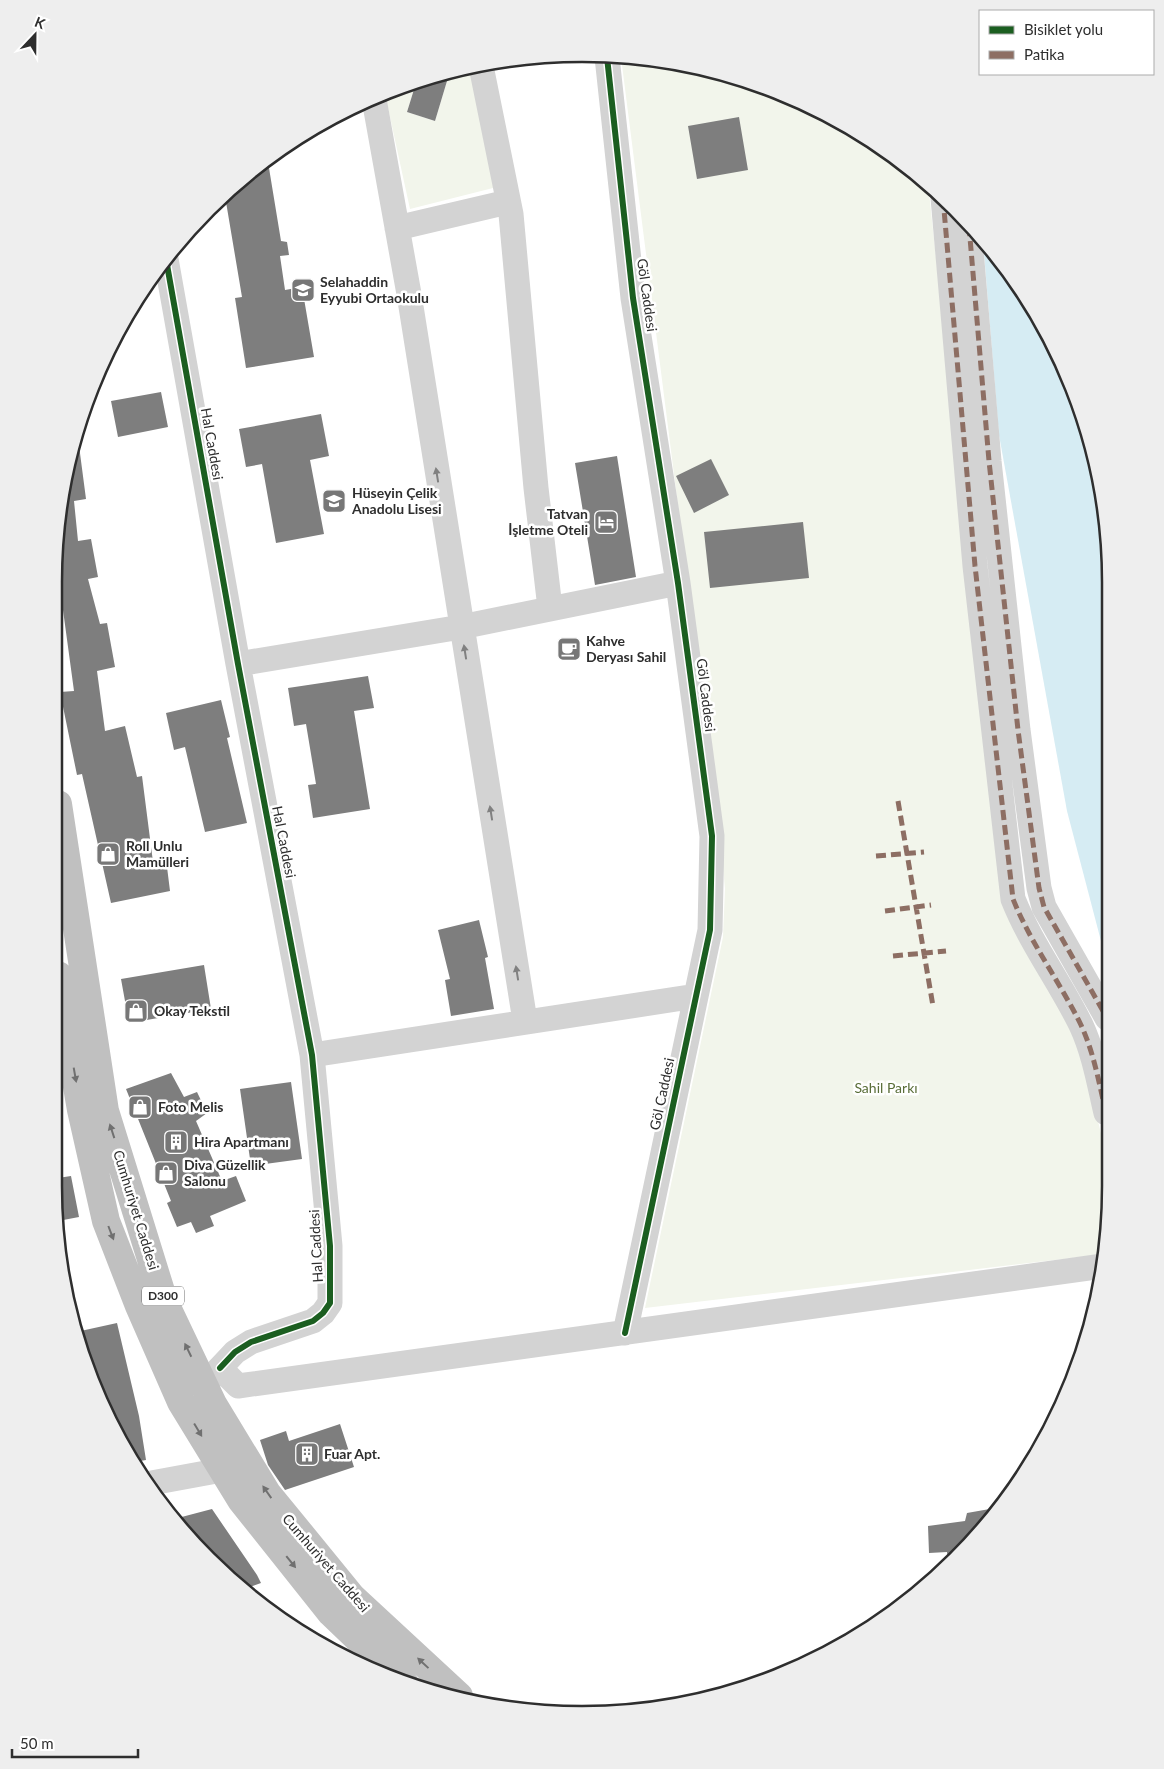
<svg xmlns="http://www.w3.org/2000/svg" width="1164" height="1769" viewBox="0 0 1164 1769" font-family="Lato,sans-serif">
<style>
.green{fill:#f2f5eb}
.water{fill:#d6ecf3}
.building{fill:#7e7e7e}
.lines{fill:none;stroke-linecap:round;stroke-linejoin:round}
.minor{stroke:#d3d3d3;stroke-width:25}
.highway{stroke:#c0c0c0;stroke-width:28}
.quiet{stroke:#8d6e63;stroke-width:5;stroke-dasharray:10 5;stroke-linecap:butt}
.cycleway-casing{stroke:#fff;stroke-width:9}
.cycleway{stroke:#1b5e20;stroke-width:6}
.oneway{fill:#808080}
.oneway2{fill:#707070}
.labels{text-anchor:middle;stroke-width:5;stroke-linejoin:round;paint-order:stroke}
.shield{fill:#fff;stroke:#6d6d6d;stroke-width:1}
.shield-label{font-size:12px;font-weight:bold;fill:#2e2e2e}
.poi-label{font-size:14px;font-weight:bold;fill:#2e2e2e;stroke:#fff;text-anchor:start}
.street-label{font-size:14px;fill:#2e2e2e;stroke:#fff}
.park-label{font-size:14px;fill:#596d38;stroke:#fff}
.rim{fill:none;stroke:#2e2e2e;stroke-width:2.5}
</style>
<rect width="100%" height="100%" fill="#fff"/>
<path class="green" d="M621 57 651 58 752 82 846 124 928 183 1006 911 1080 1047 1106 1154V1254L645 1308 723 937 725 889 721 844Z
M472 67 497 187 410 209 385 94 416 83 407 112 435 121 450 71Z"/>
<path class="water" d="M983 241 1001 261 1056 349 1092 446 1109 548 1107 964 1067 811 999 435Z"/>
<path class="building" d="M450 71 435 121 407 112 416 83Z
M739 117 748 170 697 179 688 126Z
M262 162 263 169 269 168 281 241 287 242 289 255 280 256 285 290 302 287 314 357 246 368 235 298 242 297 225 196Z
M161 392 168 427 118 437 111 401Z
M321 414 329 456 310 460 324 534 276 543 262 464 246 467 239 429Z
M78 438 86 499 74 501 78 541 91 539 98 577 88 579 100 624 107 623 115 667 97 671 105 731 125 726 137 777 142 776 153 862 166 859 170 891 111 903 82 774 77 775 60 692 74 691 63 610 61 611 58 599V513Z
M617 456 636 577 595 585 575 463Z
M711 459 729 495 694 513 676 476Z
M803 522 809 578 710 588 704 532Z
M368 676 374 708 354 711 370 809 313 818 308 785 316 784 306 724 294 726 288 688Z
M221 700 230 737 227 738 247 823 205 832 185 747 174 750 166 713Z
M479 920 488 957 485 958 494 1009 451 1016 445 980 450 979 438 930Z
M204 965 211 1009 129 1023 121 979Z
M171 1073 184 1097 197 1092 207 1113 196 1121 222 1181 236 1176 246 1201 210 1216 214 1226 196 1233 191 1222 177 1227 167 1203 171 1201 126 1089Z
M291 1082 302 1159 251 1166 240 1089Z
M71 1176 79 1217 58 1221V1178Z
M117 1323 139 1416 146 1460 134 1462 82 1357 76 1332Z
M340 1424 354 1467 285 1490 268 1465 260 1440 286 1431 289 1441Z
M1001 1507 979 1535 948 1562 947 1552 929 1553 928 1526 965 1521 967 1513Z
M212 1509 257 1575 261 1583 242 1590 208 1560 174 1519Z"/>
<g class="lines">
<path class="minor" d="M607 57 633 298 678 583 712 836 710 930 625 1333
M481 66 511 214 536 488 550 608
M374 99 409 294 525 1021
M943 198 975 566 1013 899C1031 944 1060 982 1081 1025 1094 1053 1099 1083 1106 1113
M969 226 989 461 1018 730 1039 888 1044 907 1107 1018
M397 228 508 202
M166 259 238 664 312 1055 330 1246V1303L323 1313 313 1321 251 1342 235 1352 220 1368
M238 664 461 627 678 583
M312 1055 696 996
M209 1380 220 1368 238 1386 1103 1266
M146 1484 222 1470"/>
<path class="highway" d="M58 804 105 1111 164 1301 213 1404 267 1493 352 1597 459 1696
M58 975 81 1110 106 1221 139 1306 181 1402 241 1500 331 1613 405 1684"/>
<path class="quiet" d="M943 198 975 566 1013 899C1031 944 1060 982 1081 1025 1094 1053 1099 1083 1106 1113
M969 226 989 461 1018 730 1039 888 1044 907 1107 1018
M898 801 933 1006
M876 856 924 852
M885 911 931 905
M893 956 946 951"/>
<g class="cycleway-casing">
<path id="cycleway" d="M607 57 633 298 678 583 712 836 710 930 625 1333
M166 259 238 664 312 1055 330 1246V1303L323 1313 313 1321 251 1342 235 1352 220 1368"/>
</g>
<use href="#cycleway" class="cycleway"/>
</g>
<defs><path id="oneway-solid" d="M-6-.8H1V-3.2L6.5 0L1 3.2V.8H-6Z" transform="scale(1.25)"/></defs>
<g class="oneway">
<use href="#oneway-solid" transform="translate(437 475) rotate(-99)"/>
<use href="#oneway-solid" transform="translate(465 652) rotate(-99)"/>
<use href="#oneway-solid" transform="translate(491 813) rotate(-99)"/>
<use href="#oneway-solid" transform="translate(517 973) rotate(-99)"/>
</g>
<g class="oneway2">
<use href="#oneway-solid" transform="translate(75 1075) rotate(80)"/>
<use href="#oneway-solid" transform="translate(112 1131) rotate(-108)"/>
<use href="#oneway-solid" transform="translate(111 1233) rotate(69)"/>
<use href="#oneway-solid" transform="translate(188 1350) rotate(-116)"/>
<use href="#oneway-solid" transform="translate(198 1430) rotate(59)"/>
<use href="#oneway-solid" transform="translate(267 1492) rotate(-125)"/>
<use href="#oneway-solid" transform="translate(291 1562) rotate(51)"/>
<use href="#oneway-solid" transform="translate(423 1663) rotate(-137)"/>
</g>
<defs>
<g id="school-square" transform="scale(1.25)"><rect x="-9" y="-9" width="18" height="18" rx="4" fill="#777" stroke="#fff"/><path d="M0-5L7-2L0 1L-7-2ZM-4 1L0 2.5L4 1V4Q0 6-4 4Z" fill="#fff"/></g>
<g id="hotel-square" transform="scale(1.25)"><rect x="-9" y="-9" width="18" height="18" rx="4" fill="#777" stroke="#fff"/><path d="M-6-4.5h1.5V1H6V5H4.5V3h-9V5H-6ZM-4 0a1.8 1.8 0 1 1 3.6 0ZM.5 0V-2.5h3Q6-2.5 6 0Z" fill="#fff"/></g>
<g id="cafe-square" transform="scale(1.25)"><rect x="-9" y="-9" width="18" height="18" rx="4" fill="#777" stroke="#fff"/><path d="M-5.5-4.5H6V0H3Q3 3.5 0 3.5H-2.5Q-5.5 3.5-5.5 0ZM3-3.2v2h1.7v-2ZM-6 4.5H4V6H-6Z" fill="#fff"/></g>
<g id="shop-square" transform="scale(1.25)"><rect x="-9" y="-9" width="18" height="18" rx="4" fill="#777" stroke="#fff"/><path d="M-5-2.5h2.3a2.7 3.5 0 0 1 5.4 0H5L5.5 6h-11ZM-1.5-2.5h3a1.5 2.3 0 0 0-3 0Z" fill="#fff"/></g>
<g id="building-square" transform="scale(1.25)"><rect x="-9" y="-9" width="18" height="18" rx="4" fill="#777" stroke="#fff"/><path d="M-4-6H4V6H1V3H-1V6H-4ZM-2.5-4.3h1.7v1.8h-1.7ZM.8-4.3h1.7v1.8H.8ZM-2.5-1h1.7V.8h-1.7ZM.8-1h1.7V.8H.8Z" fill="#fff"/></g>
</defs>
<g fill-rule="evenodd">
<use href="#school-square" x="303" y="290"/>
<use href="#school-square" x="334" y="501"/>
<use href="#hotel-square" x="606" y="522"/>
<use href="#cafe-square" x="569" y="649"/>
<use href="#shop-square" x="108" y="854"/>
<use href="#shop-square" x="136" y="1011"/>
<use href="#shop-square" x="140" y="1107"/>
<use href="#building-square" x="176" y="1142"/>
<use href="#shop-square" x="166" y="1173"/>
<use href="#building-square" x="307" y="1454"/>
</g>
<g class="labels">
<rect class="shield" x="142" y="1286.5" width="42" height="19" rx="4"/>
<g class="shield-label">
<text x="163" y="1300">D300</text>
</g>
<g class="poi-label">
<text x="320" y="287">Selahaddin<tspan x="320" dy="16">Eyyubi Ortaokulu</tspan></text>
<text x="352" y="498">Hüseyin Çelik<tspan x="352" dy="16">Anadolu Lisesi</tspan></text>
<text x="588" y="519" text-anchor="end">Tatvan<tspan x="588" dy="16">İşletme Oteli</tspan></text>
<text x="586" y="646">Kahve<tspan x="586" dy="16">Deryası Sahil</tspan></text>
<text x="126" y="851">Roll Unlu<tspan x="126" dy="16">Mamülleri</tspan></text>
<text x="154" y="1016">Okay Tekstil</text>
<text x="158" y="1112">Foto Melis</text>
<text x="194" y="1147">Hira Apartmanı</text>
<text x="184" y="1170">Diva Güzellik<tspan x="184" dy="16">Salonu</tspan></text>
<text x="324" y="1459">Fuar Apt.</text>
</g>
<g class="street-label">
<text transform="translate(647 295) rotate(82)" y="5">Göl Caddesi</text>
<text transform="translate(212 444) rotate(80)" y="5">Hal Caddesi</text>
<text transform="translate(706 695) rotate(83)" y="5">Göl Caddesi</text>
<text transform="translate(284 842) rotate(79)" y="5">Hal Caddesi</text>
<text transform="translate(662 1094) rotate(-78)" y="5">Göl Caddesi</text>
<text transform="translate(136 1210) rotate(73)" y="5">Cumhuriyet Caddesi</text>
<text transform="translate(316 1246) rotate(-93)" y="5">Hal Caddesi</text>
<text transform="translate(326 1563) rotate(49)" y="5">Cumhuriyet Caddesi</text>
</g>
<g class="park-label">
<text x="886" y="1093">Sahil Parkı</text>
</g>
</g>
<path d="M0 0H1164V1769H0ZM582 62H582A520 520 0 0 1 1102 582V1186A520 520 0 0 1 582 1706H582A520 520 0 0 1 62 1186V582A520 520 0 0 1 582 62Z" fill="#eee" fill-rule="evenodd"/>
<path class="rim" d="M582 62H582A520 520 0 0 1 1102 582V1186A520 520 0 0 1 582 1706H582A520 520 0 0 1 62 1186V582A520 520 0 0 1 582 62Z"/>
<rect x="979" y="10" width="175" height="65" fill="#ffffff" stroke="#ababab"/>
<rect x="989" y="26" width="25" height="8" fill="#1b5e20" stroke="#ababab"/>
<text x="1024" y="35" font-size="15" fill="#2e2e2e">Bisiklet yolu</text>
<rect x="989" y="51" width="25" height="8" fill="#8d6e63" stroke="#ababab"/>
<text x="1024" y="60" font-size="15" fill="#2e2e2e">Patika</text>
<g transform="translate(35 35) rotate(22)" stroke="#ffffff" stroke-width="4" paint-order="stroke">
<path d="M0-4L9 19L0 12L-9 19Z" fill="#2e2e2e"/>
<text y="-8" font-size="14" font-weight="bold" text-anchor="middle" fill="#2e2e2e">K</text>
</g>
<path d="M12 1749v8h126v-8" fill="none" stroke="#2e2e2e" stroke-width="2.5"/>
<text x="20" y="1749" font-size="15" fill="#2e2e2e" stroke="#ffffff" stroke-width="4" paint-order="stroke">50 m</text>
</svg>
